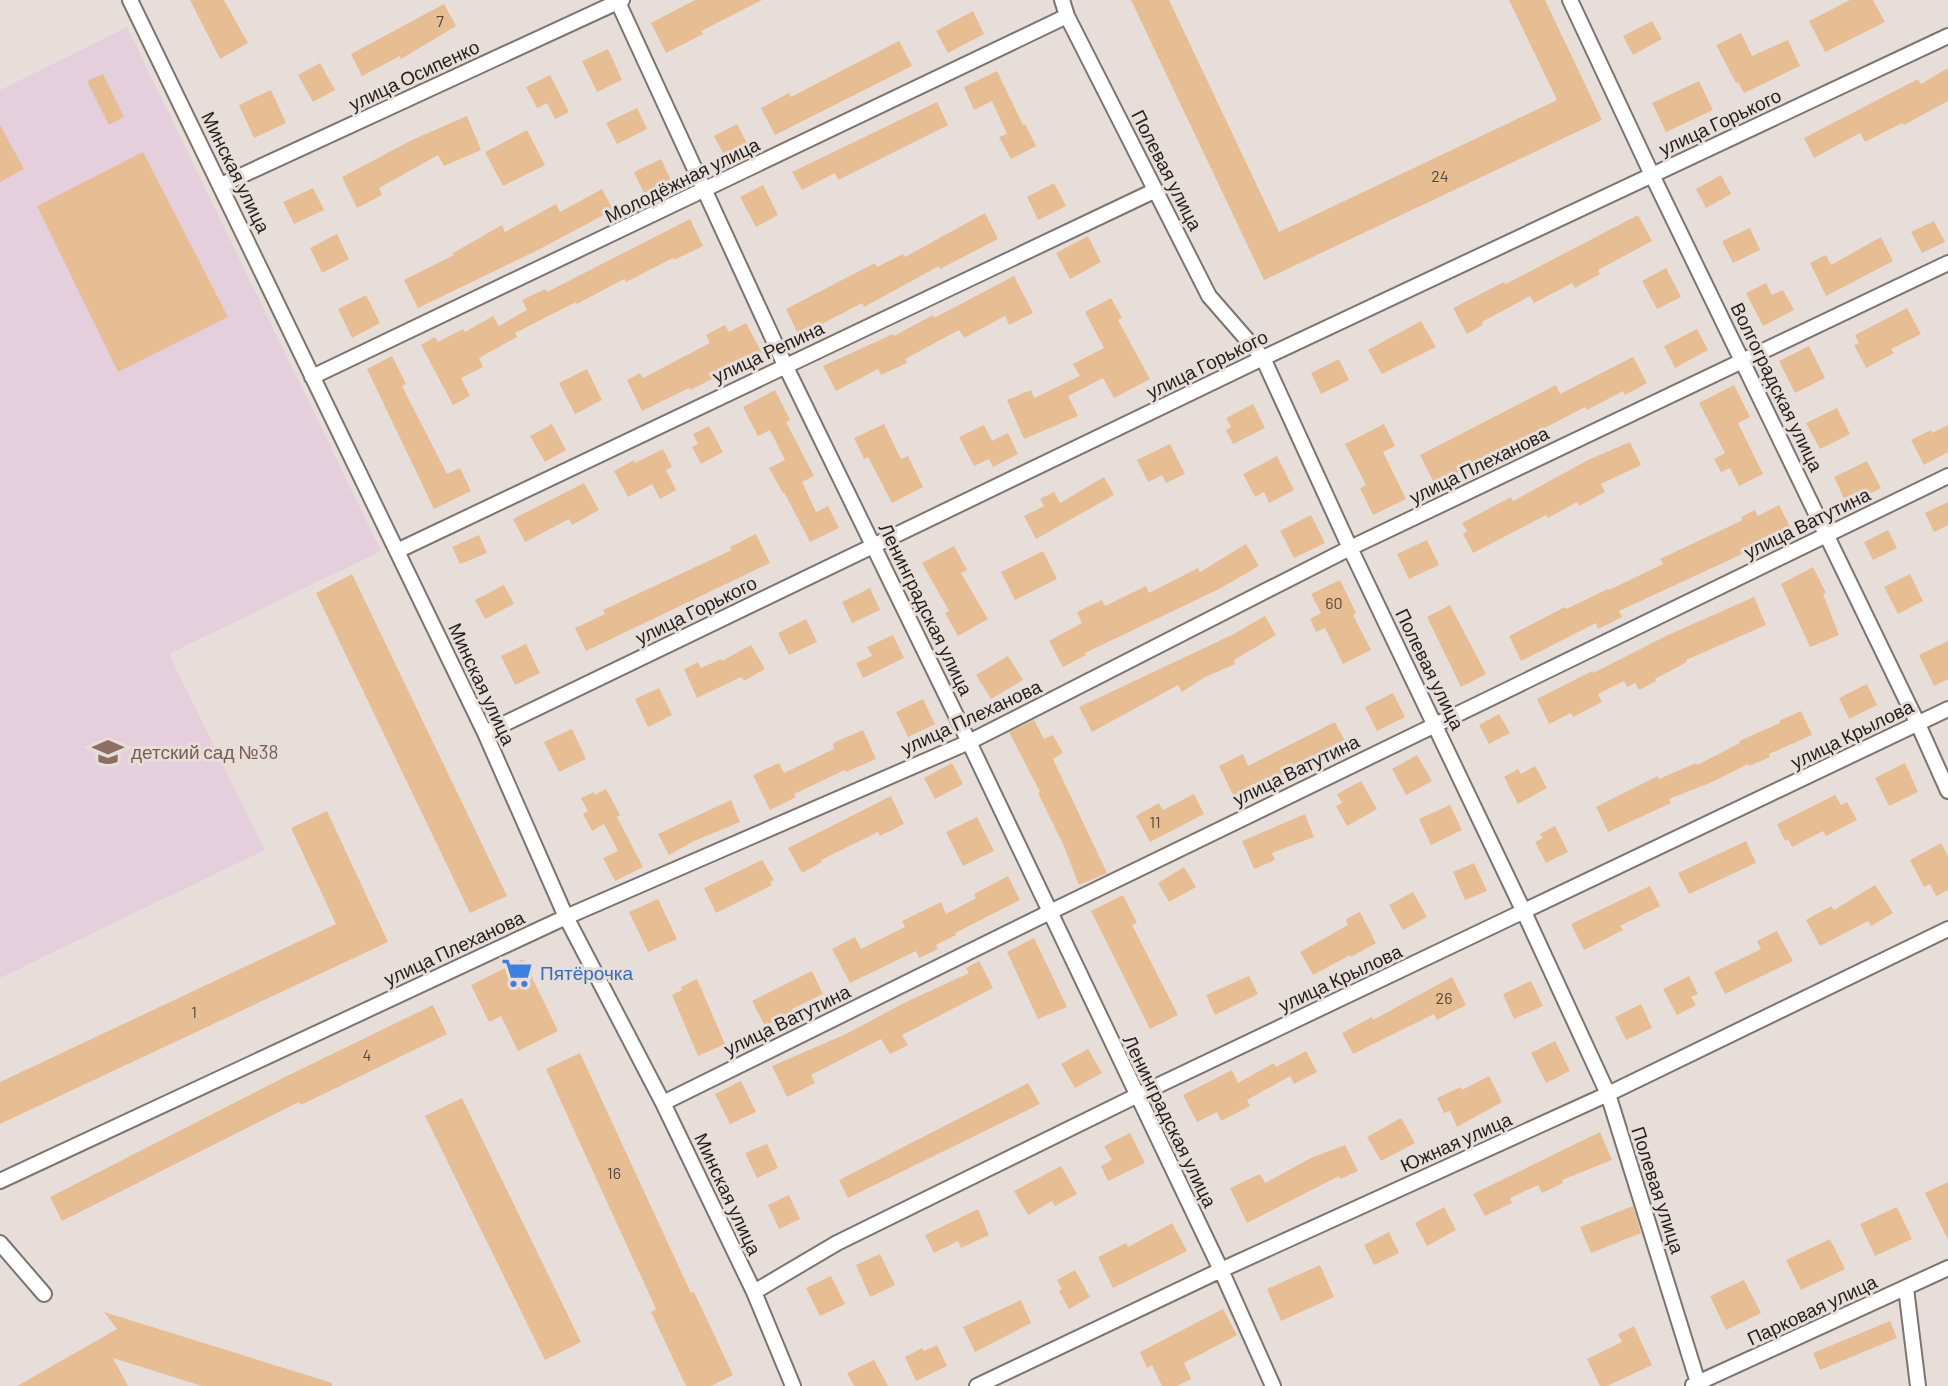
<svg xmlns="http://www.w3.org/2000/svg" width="1948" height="1386" viewBox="0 0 1948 1386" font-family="Barlow,sans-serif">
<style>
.education{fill:#e5cfdc}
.building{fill:#e7bd94}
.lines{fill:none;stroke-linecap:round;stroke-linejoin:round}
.street-casing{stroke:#7d7470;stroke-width:18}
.street{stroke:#fff;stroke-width:14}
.labels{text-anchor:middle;stroke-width:6;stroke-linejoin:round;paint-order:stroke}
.number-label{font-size:16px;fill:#53463b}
.street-label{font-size:19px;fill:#221f1d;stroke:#e8ded9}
.education-label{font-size:19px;fill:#785e54;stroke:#e8ded9;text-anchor:start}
.shop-label{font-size:19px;fill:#366cbe;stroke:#e8ded9;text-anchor:start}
</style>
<rect width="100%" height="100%" fill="#e8ded9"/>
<path class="education" d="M127 27 381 551 169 654 265 850 0 978V90Z"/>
<path class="building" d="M190 0H224L248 43 220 59Z
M695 0H762L701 31 703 34 666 53 651 23Z
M1131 0H1169L1279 232 1557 100 1509 0H1545L1602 120 1264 280Z
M1850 0H1873L1885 22 1825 52 1809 21Z
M444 4 456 26 401 59 400 56 362 76 351 54Z
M973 11 984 34 948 53 936 31Z
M1652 21 1662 39 1633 55 1623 36Z
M1741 33 1752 56 1788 40 1800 66 1744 93 1738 82 1736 83 1716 45Z
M899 41 912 66 775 135 761 108 789 93 791 97Z
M608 49 622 80 597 92 582 61Z
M320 63 335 90 313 102 298 75Z
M1948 68V101L1904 125 1902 123 1865 142 1860 133 1814 158 1804 138 1918 79 1921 84Z
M997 71 1023 125 1025 124 1036 146 1011 159 999 137 1007 134 992 101 974 110 964 87Z
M103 74 124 117 109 125 87 81Z
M550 75 569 112 555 119 547 103 537 108 526 87Z
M1699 81 1713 110 1666 132 1652 103Z
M271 90 286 123 254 138 239 105Z
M937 102 948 125 838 180 835 173 802 190 792 172Z
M637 108 647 129 617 144 606 123Z
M467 116 481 150 444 166 438 155 379 188 382 195 357 208 342 177 412 140Z
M737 124 748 145 725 157 714 136Z
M0 125 24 169 0 182Z
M527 130 545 165 503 186 485 152Z
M143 152 228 317 118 372 37 206Z
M661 159 676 191 649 204 634 172Z
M1721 175 1731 194 1706 208 1696 189Z
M1054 183 1066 206 1038 220 1027 197Z
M763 185 778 215 756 227 740 197Z
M313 188 324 210 294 224 283 202Z
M602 189 613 210 540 249 418 308 404 280 454 255 453 253 502 225 505 232 556 204 560 212Z
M985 213 998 239 940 269 939 266 864 307 862 303 799 336 786 309 875 263 877 267 903 254 905 257Z
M1638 215 1652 241 1598 270 1600 274 1575 288 1572 283 1534 303 1530 296 1482 322 1483 325 1467 334 1453 308 1504 282 1506 284Z
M690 219 703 246 674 260 673 258 626 282 624 279 577 304 576 302 515 333 517 337 479 358 483 367 461 378 470 396 453 405 421 345 435 337 438 342 463 329 465 332 493 316 499 326 527 310 522 300 545 289 547 292Z
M1934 221 1945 242 1922 253 1911 232Z
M1750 228 1760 250 1733 263 1722 241Z
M337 234 349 259 322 273 310 248Z
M1088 236 1101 262 1070 279 1056 253Z
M1881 237 1893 261 1826 296 1810 263 1826 255 1831 265Z
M1666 268 1681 297 1657 309 1642 281Z
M1014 276 1033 313 1009 325 1005 316 964 338 959 330 905 359 907 363 881 375 878 369 836 391 823 366 893 334 894 336 933 315 934 318Z
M1766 283 1772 295 1783 290 1794 310 1763 326 1746 293Z
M366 295 380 323 352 338 338 309Z
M1111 298 1122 318 1118 320 1150 379 1114 398 1103 378 1068 396 1078 416 1024 439 1007 400 1031 390 1034 398 1080 376 1073 364 1104 348 1085 312Z
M1907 308 1921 334 1891 349 1894 353 1866 368 1854 345 1859 343 1855 335Z
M1421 321 1436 347 1382 374 1368 350Z
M746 323 762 353 714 378 690 390 689 388 642 411 627 380 640 373 643 378 710 343 706 335 725 325 729 332Z
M1697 329 1708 350 1675 368 1664 346Z
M1809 346 1825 378 1795 393 1779 361Z
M392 356 406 384 402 386 447 474 460 468 471 491 434 509 367 369Z
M1633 357 1647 383 1625 395 1623 391 1587 410 1585 407 1435 485 1420 455 1556 385 1560 394Z
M1339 359 1349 380 1321 394 1311 373Z
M587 369 602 400 575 414 559 383Z
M1734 385 1750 417 1738 423 1763 474 1739 486 1730 468 1721 472 1714 459 1725 453 1699 403Z
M775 390 790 420 786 422 814 476 802 482 816 512 828 506 839 528 810 542 784 492 783 493 769 468 785 460 770 430 758 436 743 407Z
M1253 404 1265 428 1233 444 1226 430 1231 427 1226 418Z
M1837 408 1850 434 1820 449 1806 423Z
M552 424 566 450 545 462 530 436Z
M884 424 901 459 908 456 923 487 892 503 868 457 864 459 854 438Z
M1384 424 1395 446 1383 452 1406 499 1373 515 1360 488 1366 485 1345 444Z
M984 425 992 441 1008 433 1018 454 993 467 989 459 974 466 959 437Z
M1948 425V452L1924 465 1911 440 1931 430 1932 433Z
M709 426 723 452 701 464 692 447 698 444 693 434Z
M1630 442 1641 465 1601 484 1605 492 1579 506 1577 502 1548 518 1546 515 1473 553 1463 534 1467 531 1462 523 1511 497 1513 501 1588 460Z
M1170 444 1185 474 1166 483 1162 475 1148 482 1137 460Z
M663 449 672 467 666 470 676 490 660 499 652 484 628 497 614 471 634 460 635 463Z
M1277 456 1294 490 1269 503 1264 492 1255 497 1243 474Z
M1867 461 1881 488 1847 505 1834 477Z
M1104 477 1114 495 1036 539 1024 516 1044 506 1040 499 1054 492 1060 503Z
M584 483 599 510 572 525 569 519 525 542 513 519Z
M1948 502V525L1934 532 1925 513Z
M1779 505 1792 531 1619 611 1622 617 1598 629 1596 623 1521 661 1509 636 1565 607 1566 609 1608 589 1609 590 1663 564 1660 559 1743 520 1741 517 1755 510 1758 516Z
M1311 515 1325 543 1294 558 1280 531Z
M1888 530 1897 548 1873 560 1864 542Z
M756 534 770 563 586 651 575 628 605 614 603 610 732 550 730 547Z
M479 535 487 553 460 564 452 547Z
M1427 540 1439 565 1409 579 1397 554Z
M1246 544 1259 566 1219 589 1085 653 1086 655 1063 667 1049 641 1082 623 1077 612 1102 600 1105 606 1146 586 1149 593 1198 568 1200 572Z
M954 546 967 570 961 573 988 619 958 636 945 613 949 611 922 563Z
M1043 551 1057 579 1015 600 1001 572Z
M1813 567 1826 593 1823 594 1839 635 1810 647 1781 584Z
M352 574 507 896 470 913 316 593Z
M1910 574 1923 601 1898 614 1884 587Z
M1340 580 1356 613 1353 615 1371 650 1343 664 1325 628 1316 632 1310 619 1321 613 1311 594Z
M504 585 514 604 485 619 475 600Z
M870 588 880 610 852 623 842 602Z
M1754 597 1766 625 1686 660 1687 662 1655 679 1656 681 1639 690 1635 683 1627 687 1624 681 1598 694 1602 702 1573 717 1571 713 1549 724 1537 699 1592 671 1593 673 1668 635Z
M1450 605 1486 674 1461 687 1427 617Z
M1265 616 1276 635 1234 660 1235 664 1203 678 1182 692 1178 685 1092 732 1079 707 1234 634Z
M806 619 817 642 789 655 778 633Z
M893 635 904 658 863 678 856 663 872 656 867 647Z
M1948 641V679L1934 686 1919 655Z
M526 644 540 673 515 685 501 656Z
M751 645 765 669 744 681 741 677 697 698 684 669 698 662 701 668 721 659 722 661Z
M1008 656 1023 680 991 699 976 675Z
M1867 684 1877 705 1849 719 1839 698Z
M659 688 672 715 648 727 635 699Z
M1393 693 1405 717 1377 731 1365 707Z
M923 699 935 724 908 737 896 712Z
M1801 711 1812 735 1769 754 1770 757 1749 766 1748 764 1712 782 1669 799 1671 803 1608 832 1596 807 1658 776 1659 779 1696 763 1697 765 1740 743 1739 741 1780 723 1779 721Z
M1499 714 1510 733 1489 744 1479 725Z
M1034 720 1044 739 1053 735 1063 753 1053 759 1107 873 1079 885 1063 844 1038 793 1040 792 1009 732Z
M1335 722 1347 745 1258 788 1260 792 1237 803 1219 766 1243 754 1248 766Z
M572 729 586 759 559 772 544 742Z
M863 730 876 759 846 772 845 770 794 794 796 797 770 810 753 775 779 763 784 773 834 749 833 743Z
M1417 755 1432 781 1406 795 1392 769Z
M952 763 963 784 935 799 924 778Z
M1905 763 1918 792 1889 806 1875 778Z
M1535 766 1547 788 1518 804 1504 777 1518 769 1521 774Z
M1361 781 1377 809 1347 826 1336 806 1342 803 1337 794Z
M606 789 620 815 617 817 643 867 615 881 603 858 618 851 604 824 592 831 583 814 588 811 581 798 594 792 595 795Z
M1194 794 1204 814 1150 842 1136 816 1159 803 1163 810Z
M1835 795 1841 805 1847 802 1857 820 1826 836 1823 831 1792 847 1788 839 1785 841 1777 824Z
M891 796 904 824 880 836 878 832 821 860 822 862 802 873 788 848Z
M731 800 740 822 694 841 669 855 658 834Z
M1450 805 1462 830 1431 845 1419 819Z
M327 811 388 942 0 1124V1082L336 924 291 828Z
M1305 814 1314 837 1272 853 1275 860 1254 869 1242 841Z
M977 817 994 851 963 866 946 832Z
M1555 826 1568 852 1546 863 1535 842 1543 838 1540 834Z
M1746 841 1756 863 1689 894 1678 873Z
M1941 843 1948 856V890L1936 896 1930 884 1924 887 1910 860Z
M762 860 774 880 770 882 772 885 716 913 704 888Z
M1474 863 1487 891 1465 900 1453 872Z
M1184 867 1196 887 1169 902 1158 883Z
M1008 876 1020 900 955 933 956 935 936 945 938 949 919 958 916 951 850 983 832 949 855 937 861 949 905 927 902 921 941 902 946 914 976 898 974 894Z
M1875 885 1893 913 1871 926 1868 921 1820 946 1806 920 1831 906 1834 910Z
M1650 886 1660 906 1620 926 1623 930 1584 950 1571 924Z
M1413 892 1427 917 1403 930 1389 905Z
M1123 895 1137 923 1132 925 1178 1015 1150 1029 1091 911Z
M658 899 677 939 648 952 629 912Z
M1360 912 1376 943 1351 957 1350 955 1313 975 1300 952 1348 925 1346 919Z
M1777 931 1793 961 1725 994 1714 972 1761 949 1757 941Z
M1034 938 1067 1007 1038 1019 1007 952Z
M523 959 558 1031 518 1051 501 1016 489 1022 471 985Z
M979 961 993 988 902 1035 908 1045 890 1054 881 1039 811 1075 815 1083 787 1097 772 1066 846 1034 906 1002 969 973 966 968Z
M812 971 823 994 792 1009 793 1011 765 1026 752 1001Z
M1249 976 1258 994 1215 1015 1206 995Z
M1689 976 1698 994 1691 997 1696 1005 1677 1015 1663 989Z
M1452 977 1466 1005 1437 1020 1434 1014 1353 1054 1342 1033 1372 1017 1373 1020Z
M697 979 725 1044 698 1056 672 995 682 990 681 987Z
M1531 981 1543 1006 1514 1019 1503 994Z
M1641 1004 1652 1028 1626 1040 1615 1017Z
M433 1005 447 1034 301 1105 299 1102 62 1221 50 1197 287 1076Z
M1555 1041 1570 1071 1546 1083 1531 1053Z
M1088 1049 1102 1073 1075 1088 1061 1064Z
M1306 1051 1317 1072 1294 1084 1290 1076 1247 1100 1250 1106 1221 1121 1217 1112 1197 1122 1183 1095 1232 1070 1238 1083 1274 1063 1276 1067Z
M580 1053 691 1293 694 1292 733 1375 711 1386H686L651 1312 656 1309 546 1069Z
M1489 1076 1502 1102 1457 1127 1450 1111 1444 1113 1437 1098 1461 1087 1462 1090Z
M741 1081 756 1112 730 1124 715 1094Z
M1028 1083 1040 1104 848 1198 839 1180Z
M462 1098 581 1342 545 1360 425 1116Z
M1401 1118 1415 1143 1381 1161 1367 1137Z
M1600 1132 1612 1160 1562 1180 1563 1183 1542 1193 1538 1185 1510 1198 1512 1203 1485 1216 1473 1194Z
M1130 1133 1145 1163 1108 1181 1101 1166 1112 1160 1104 1146Z
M767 1144 778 1168 757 1178 745 1153Z
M1345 1145 1358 1171 1340 1179 1339 1176 1247 1223 1230 1188 1260 1174 1265 1183 1311 1158Z
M1061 1166 1077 1194 1055 1206 1052 1201 1028 1215 1014 1191Z
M1948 1182V1240L1925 1193Z
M789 1195 800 1219 779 1229 768 1205Z
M1633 1206 1641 1233 1591 1253 1580 1227Z
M1444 1207 1456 1230 1427 1246 1415 1223Z
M1897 1207 1912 1239 1875 1256 1860 1224Z
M978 1209 989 1235 961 1248 958 1241 934 1253 925 1235Z
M1172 1223 1187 1251 1113 1288 1098 1257 1126 1243 1128 1247Z
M1389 1232 1399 1253 1374 1265 1364 1245Z
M1830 1239 1845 1269 1801 1290 1786 1260Z
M880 1254 895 1285 870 1297 856 1265Z
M1320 1265 1334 1297 1281 1321 1267 1289Z
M1075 1270 1090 1297 1069 1309 1059 1291 1062 1289 1057 1280Z
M831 1276 845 1304 820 1316 806 1288Z
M1744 1280 1761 1313 1726 1330 1710 1296Z
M1021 1300 1031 1323 975 1352 963 1327Z
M1223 1309 1237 1335 1184 1363 1191 1379 1177 1386H1162L1152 1365 1147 1368 1140 1352Z
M104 1312 332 1383V1386H202L113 1358 128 1386H17L117 1329Z
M1890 1321 1897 1338 1820 1370 1813 1353Z
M1634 1326 1652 1365 1607 1386H1600L1587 1359 1622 1342 1618 1334Z
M937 1345 947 1366 916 1381 905 1357 922 1348 924 1351Z
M874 1360 888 1386H854L847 1373Z"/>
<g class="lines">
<g class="street-casing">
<path id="street" d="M130 0 485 733 566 917 663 1103 754 1292 793 1386
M617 0 785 365 969 742 1221 1270 1273 1386
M1062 0 1067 16 1209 296 1263 358 1350 548 1524 912 1608 1094 1699 1386
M1570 0 1652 175 1918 724 1948 791
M221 185 622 0
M312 377 1067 16
M397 551 1156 190
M485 733 1263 358 1948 36
M663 1103 1050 912 1948 476
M0 1181 566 917 969 742 1350 548 1948 263
M0 1243 44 1294
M1906 1288 1918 1386
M754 1292 837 1243 1136 1096 1948 709
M1693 1385 1948 1268
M977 1386 1221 1270 1608 1094 1948 929"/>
</g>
<use href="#street" class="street"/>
</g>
<defs>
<g id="school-bare" transform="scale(2.415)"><path d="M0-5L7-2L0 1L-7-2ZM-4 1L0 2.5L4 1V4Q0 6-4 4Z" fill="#8d6e63" stroke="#e8ded9" stroke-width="2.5" paint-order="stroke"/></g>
<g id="supermarket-bare" transform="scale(2.415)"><path d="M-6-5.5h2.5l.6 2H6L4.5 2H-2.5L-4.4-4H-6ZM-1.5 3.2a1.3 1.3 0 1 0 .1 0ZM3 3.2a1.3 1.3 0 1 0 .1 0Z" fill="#3f7fe0" stroke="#e8ded9" stroke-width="2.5" paint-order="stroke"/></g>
</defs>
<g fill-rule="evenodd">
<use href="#school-bare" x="108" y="752"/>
<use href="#supermarket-bare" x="517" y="973"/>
</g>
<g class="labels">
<g class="number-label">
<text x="440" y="27">7</text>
<text x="1440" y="182">24</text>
<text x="1334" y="609">60</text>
<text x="1155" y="828">11</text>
<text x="1444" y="1004">26</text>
<text x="194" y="1018">1</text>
<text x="367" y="1061">4</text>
<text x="614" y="1179">16</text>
</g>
<g class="street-label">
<text transform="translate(414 75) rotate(-25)" y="7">улица Осипенко</text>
<text transform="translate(1720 122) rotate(-25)" y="7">улица Горького</text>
<text transform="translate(1167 170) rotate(63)" y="7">Полевая улица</text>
<text transform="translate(236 172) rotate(64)" y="7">Минская улица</text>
<text transform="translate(682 180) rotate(-26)" y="7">Молодёжная улица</text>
<text transform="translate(768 352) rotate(-25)" y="7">улица Репина</text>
<text transform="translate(1207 364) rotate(-26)" y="7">улица Горького</text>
<text transform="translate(1777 387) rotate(64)" y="7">Волгоградская улица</text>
<text transform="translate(1479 465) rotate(-26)" y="7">улица Плеханова</text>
<text transform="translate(1807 523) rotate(-26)" y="7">улица Ватутина</text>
<text transform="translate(926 609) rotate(64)" y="7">Ленинградская улица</text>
<text transform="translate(696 610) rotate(-26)" y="7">улица Горького</text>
<text transform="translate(1430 669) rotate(64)" y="7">Полевая улица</text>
<text transform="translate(482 684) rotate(65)" y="7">Минская улица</text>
<text transform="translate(971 717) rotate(-25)" y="7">улица Плеханова</text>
<text transform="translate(1852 734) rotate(-26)" y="7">улица Крылова</text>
<text transform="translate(1296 770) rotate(-26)" y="7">улица Ватутина</text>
<text transform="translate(454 948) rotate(-25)" y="7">улица Плеханова</text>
<text transform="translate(1340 978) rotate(-25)" y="7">улица Крылова</text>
<text transform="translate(787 1020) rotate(-26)" y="7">улица Ватутина</text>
<text transform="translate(1170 1121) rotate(64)" y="7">Ленинградская улица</text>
<text transform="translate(1456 1142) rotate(-24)" y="7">Южная улица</text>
<text transform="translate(1658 1190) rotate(72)" y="7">Полевая улица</text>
<text transform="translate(728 1194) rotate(65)" y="7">Минская улица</text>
<text transform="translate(1812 1310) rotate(-25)" y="7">Парковая улица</text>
</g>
<g class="education-label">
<text x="131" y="759">детский сад №38</text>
</g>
<g class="shop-label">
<text x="540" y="980">Пятёрочка</text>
</g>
</g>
</svg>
